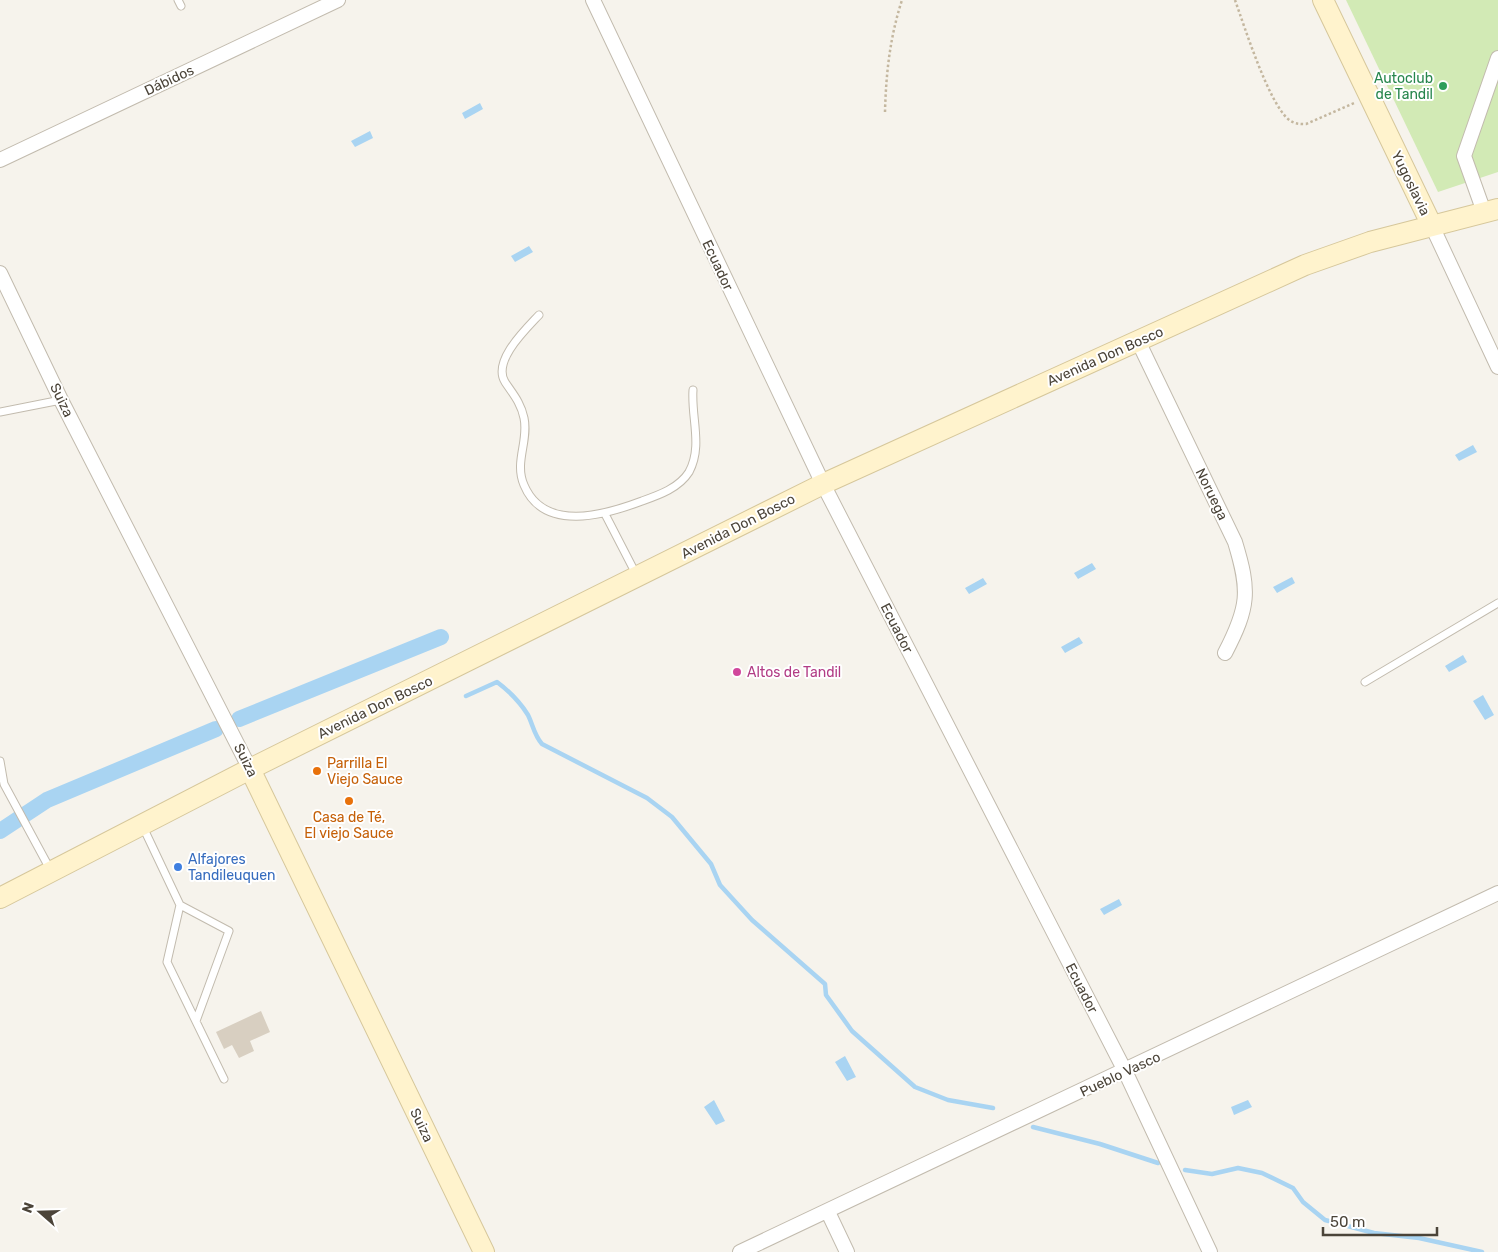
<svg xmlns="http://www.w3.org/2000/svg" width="1498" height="1252" viewBox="0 0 1498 1252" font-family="Rubik,sans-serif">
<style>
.green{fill:#d2eab5}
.water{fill:#a9d4f2}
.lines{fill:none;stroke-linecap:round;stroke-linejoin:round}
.stream{stroke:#a9d4f2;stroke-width:4.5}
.canal{stroke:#a9d4f2;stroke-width:16}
.building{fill:#d8cfc1}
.lane-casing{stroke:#c2bbae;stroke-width:9}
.street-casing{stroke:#c2bbae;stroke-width:16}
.secondary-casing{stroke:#d6c79b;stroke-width:22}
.path{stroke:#c4b79f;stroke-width:2.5;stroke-dasharray:2.5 2.5;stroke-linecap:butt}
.lane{stroke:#fff;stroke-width:7}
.street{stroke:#fff;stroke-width:14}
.secondary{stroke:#fff3cd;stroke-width:20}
.leisure-dot{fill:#2e9e5b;stroke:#fff;stroke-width:2}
.hotel-dot{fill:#d1479c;stroke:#fff;stroke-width:2}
.food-dot{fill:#e8710a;stroke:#fff;stroke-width:2}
.shop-dot{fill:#3f7fe0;stroke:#fff;stroke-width:2}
.labels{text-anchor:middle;stroke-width:4;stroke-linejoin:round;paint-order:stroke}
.leisure-label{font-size:14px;fill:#27864d;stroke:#fff;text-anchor:end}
.street-label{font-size:14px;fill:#4b4439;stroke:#fff}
.hotel-label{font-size:14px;fill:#b23c85;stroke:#fff;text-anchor:start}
.food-label{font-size:14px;fill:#c56008;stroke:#fff;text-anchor:start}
.shop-label{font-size:14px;fill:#366cbe;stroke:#fff;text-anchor:start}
</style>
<rect width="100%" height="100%" fill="#f6f3ec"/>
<path class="green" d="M1346 0H1498V172L1438 192Z"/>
<path class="water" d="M480 103 483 109 465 119 462 113Z
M370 131 373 138 355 147 351 141Z
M529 246 533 252 515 262 511 256Z
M1473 445 1477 452 1459 461 1455 455Z
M1092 563 1096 569 1078 579 1074 573Z
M1292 577 1295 583 1277 593 1273 587Z
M983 578 987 584 969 594 965 588Z
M1079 637 1083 643 1065 653 1061 647Z
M1463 655 1467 662 1449 672 1445 666Z
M1483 695 1494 715 1485 720 1473 701Z
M1119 899 1122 905 1104 915 1100 909Z
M845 1056 856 1077 847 1081 835 1062Z
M714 1100 725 1121 716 1125 704 1107Z
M1248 1100 1252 1107 1234 1115 1231 1107Z"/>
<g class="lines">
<path class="stream" d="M466 696 497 682C509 691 520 702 528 715 533 725 534 735 542 744L647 798 672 817 711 864 720 885 752 920 825 984 826 995 852 1031 915 1087 948 1100 993 1108
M1033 1127 1100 1144 1158 1163
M1185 1170 1212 1174 1238 1168 1262 1173 1293 1188 1303 1202 1325 1220 1374 1233 1419 1238 1482 1252"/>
<path class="canal" d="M239 719 441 637
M0 831 47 800 216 729"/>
</g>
<path class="building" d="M261 1011 270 1032 250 1041 254 1051 239 1058 232 1045 224 1049 216 1032Z"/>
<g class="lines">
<g class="lane-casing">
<path id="lane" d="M178 0 181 6
M539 315C526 329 492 361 505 382 513 394 521 403 524 418 529 441 514 462 524 485 544 533 605 515 642 501 659 495 679 488 689 472 703 446 691 418 693 390
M0 412 61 400
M605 514 636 574
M1365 682 1498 603
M0 761 4 784 51 871
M143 827 180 905 167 962 224 1079
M180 905 229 931 196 1021"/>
</g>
<g class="street-casing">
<path id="street" d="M593 0 823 484 1125 1071 1210 1252
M0 160 338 0
M1484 212 1464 156 1498 58
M1432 226 1498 367
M0 273 61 400 250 769
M1138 341 1235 542C1250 591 1249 607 1225 653
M828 1212 847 1252
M740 1252 1498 893"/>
</g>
<g class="secondary-casing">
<path id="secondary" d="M1323 0 1432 226
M250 769 484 1252
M0 898 250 769 823 484 1305 265 1370 242 1498 209"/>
</g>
<path class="path" d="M1235 0C1245 28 1268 101 1288 119 1294 124 1299 124 1306 124L1354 103
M885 112C886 73 890 37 902 0"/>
<use href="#lane" class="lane"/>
<use href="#street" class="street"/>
<use href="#secondary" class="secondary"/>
</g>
<circle class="leisure-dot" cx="1443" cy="86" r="5"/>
<circle class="hotel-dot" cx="737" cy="672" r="5"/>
<g class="food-dot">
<circle cx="317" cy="771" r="5"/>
<circle cx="349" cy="801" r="5"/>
</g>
<circle class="shop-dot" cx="178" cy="867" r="5"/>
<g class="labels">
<g class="leisure-label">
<text x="1433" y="83">Autoclub<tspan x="1433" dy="16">de Tandil</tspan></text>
</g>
<g class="street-label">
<text transform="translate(169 80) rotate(-25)" y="5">Dábidos</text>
<text transform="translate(1411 183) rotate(64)" y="5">Yugoslavia</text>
<text transform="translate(718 265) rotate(65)" y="5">Ecuador</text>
<text transform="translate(1105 356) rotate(-24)" y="5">Avenida Don Bosco</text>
<text transform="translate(62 400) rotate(64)" y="5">Suiza</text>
<text transform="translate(1212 494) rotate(64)" y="5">Noruega</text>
<text transform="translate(738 526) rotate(-27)" y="5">Avenida Don Bosco</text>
<text transform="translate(897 628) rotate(63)" y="5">Ecuador</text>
<text transform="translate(375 707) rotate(-26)" y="5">Avenida Don Bosco</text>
<text transform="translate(246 760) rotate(63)" y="5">Suiza</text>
<text transform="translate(1082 988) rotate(63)" y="5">Ecuador</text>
<text transform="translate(1120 1074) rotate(-25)" y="5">Pueblo Vasco</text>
<text transform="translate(422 1125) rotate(64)" y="5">Suiza</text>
</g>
<g class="hotel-label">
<text x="747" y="677">Altos de Tandil</text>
</g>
<g class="food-label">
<text x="327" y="768">Parrilla El<tspan x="327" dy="16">Viejo Sauce</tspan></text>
<text x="349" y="822" text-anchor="middle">Casa de Té,<tspan x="349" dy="16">El viejo Sauce</tspan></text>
</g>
<g class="shop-label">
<text x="188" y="864">Alfajores<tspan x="188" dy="16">Tandileuquen</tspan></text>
</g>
</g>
<g transform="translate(40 1212) rotate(290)" stroke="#ffffff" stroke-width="4" paint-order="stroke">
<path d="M0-4L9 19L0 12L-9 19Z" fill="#4b4439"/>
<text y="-8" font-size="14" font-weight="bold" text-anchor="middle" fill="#4b4439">N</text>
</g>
<path d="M1323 1227v8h114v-8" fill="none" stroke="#4b4439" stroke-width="2.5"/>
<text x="1330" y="1227" font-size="15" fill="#4b4439" stroke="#ffffff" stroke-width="4" paint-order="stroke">50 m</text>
</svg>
